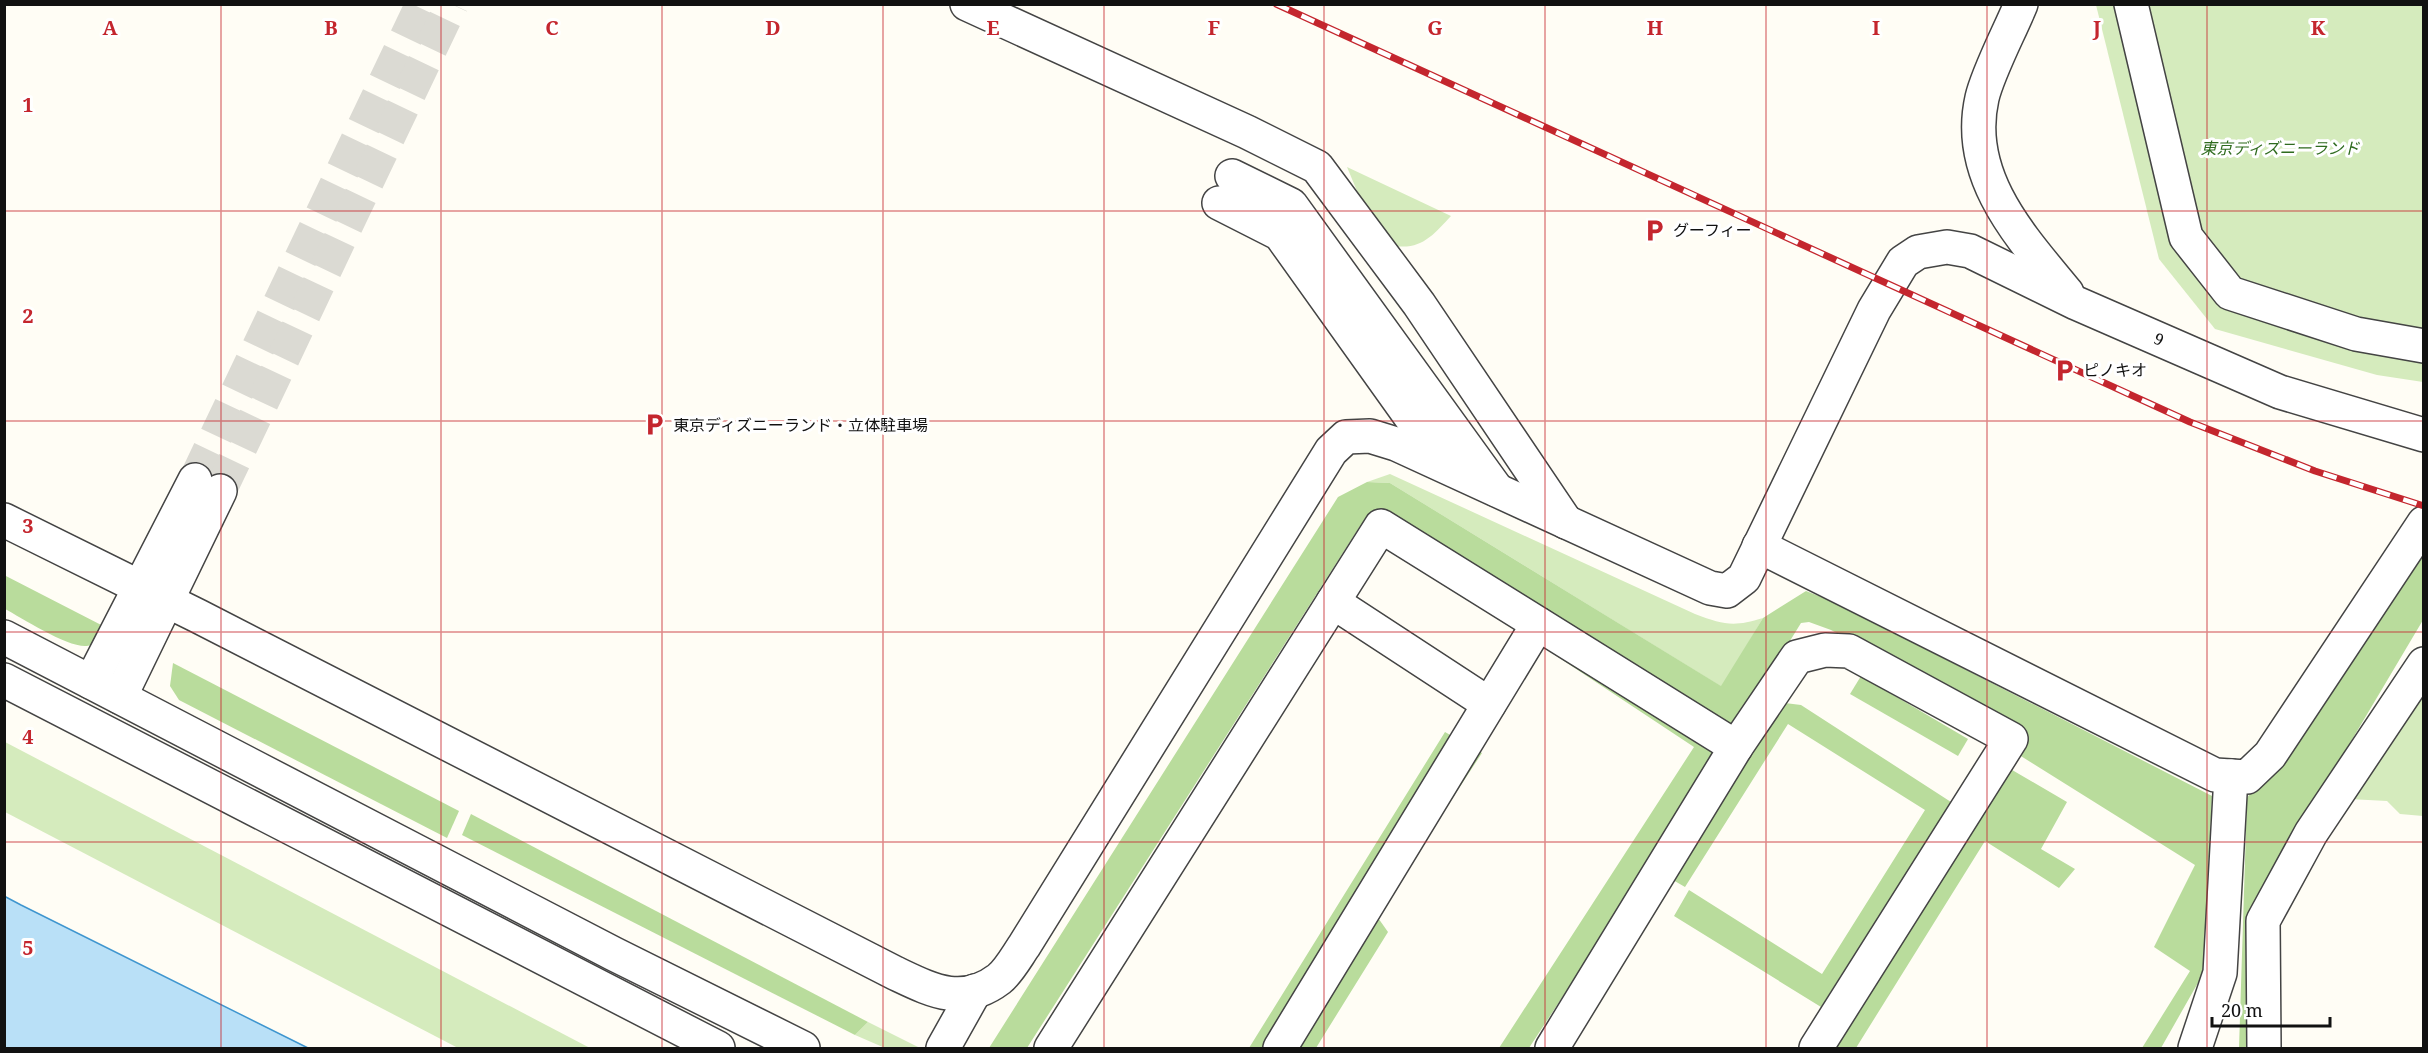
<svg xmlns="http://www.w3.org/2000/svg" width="2428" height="1053" font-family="'Noto Serif','Noto Sans JP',serif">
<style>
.green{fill:#d5ebbd}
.forest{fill:#b9dc9c}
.water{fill:#b9e0f7;stroke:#3f96cf;stroke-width:1.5}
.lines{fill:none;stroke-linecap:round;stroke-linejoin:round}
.minor-tunnel{stroke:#dbdad3;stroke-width:33;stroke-dasharray:33 16;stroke-linecap:butt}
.minor-casing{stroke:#444;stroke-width:36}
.minor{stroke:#fff;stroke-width:33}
.rail-casing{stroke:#c4262e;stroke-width:7}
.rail{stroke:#fff;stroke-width:4.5;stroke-dasharray:14;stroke-linecap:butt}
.grid{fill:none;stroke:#c4262e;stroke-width:1.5;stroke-opacity:0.55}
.labels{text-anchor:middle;stroke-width:6;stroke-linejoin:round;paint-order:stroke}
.park-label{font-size:16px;font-style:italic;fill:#2f6b1f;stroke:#fff}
.poi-label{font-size:16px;fill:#111;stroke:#fff;text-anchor:start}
.street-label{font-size:16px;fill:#111;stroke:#fff}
.grid-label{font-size:20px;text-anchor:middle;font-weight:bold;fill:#c4262e;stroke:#fff;stroke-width:6;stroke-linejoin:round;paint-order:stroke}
</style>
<rect width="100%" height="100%" fill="#fffdf5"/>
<g class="green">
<polygon points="2096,5 2423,5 2423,382 2377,375 2215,329 2159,259"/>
<path d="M1347 167 1451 216C1434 234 1422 250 1395 246L1362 203Z"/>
<path d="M1390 474 1695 614C1724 625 1734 627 1763 618L1722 687 1390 483 1367 482Z"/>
<polygon points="2423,687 2423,816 2400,814 2387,801 2349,799"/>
<polygon points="4,742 5,742 590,1048 458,1048 5,812"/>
<polygon points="868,1022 920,1048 885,1048 855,1035"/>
</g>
<g class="forest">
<polygon points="1367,482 1390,483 1721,686 1763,618 1806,591 1834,602 2212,796 2203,974 2161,1048 2142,1048 2190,971 2154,947 2195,865 2016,753 2017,726 1831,630 1809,622 1801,623 1694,796 1529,1048 1499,1048 1694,747 1360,526 1027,1048 989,1048 1338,497"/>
<polygon points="2423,550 2423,620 2255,903 2254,1048 2239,1048 2247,798 2416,553"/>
<path d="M4 575 109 629C103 635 95 645 87 646 68 648 22 618 5 609Z"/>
<polygon points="173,663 459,811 447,838 179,700 170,686"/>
<polygon points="1861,676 1968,739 1958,756 1850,694"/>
<polygon points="1785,703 1801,705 1951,802 1821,1007 1674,916 1689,890 1822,974 1925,810 1788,724 1685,887 1666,876"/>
<polygon points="1445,732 1482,753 1376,915 1388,932 1316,1048 1249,1048"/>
<polygon points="2007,767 2067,802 2041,849 2075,869 2059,888 1985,841 1856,1048 1830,1048"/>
<polygon points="471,814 868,1022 855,1035 462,835"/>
</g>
<polygon class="water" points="4,896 21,905 308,1048 5,1048"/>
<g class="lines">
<g class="minor-tunnel">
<polyline points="195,480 422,4"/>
<polyline points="220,491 452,4"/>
</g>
<defs>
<g id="minor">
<polyline points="967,4 1247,132 1317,167 1419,304 1566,522"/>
<path d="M2021 4C2010 31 1988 72 1982 98 1964 177 2022 238 2067 293"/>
<polyline points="2131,4 2186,237 2230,293 2356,334 2424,346"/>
<polyline points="1232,176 1291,205 1497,490"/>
<polyline points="1219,203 1280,234 1445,465"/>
<path id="s1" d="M4 520 198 616 895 973C931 990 962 1007 999 979 1009 971 1017 956 1024 946L1331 451 1346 437 1370 436 1396 444 1710 588 1727 591 1744 578 1874 310 1903 262 1918 252 1947 247 1970 251 2076 303 2280 392 2424 435"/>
<polyline points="1759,546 2215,775 2247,777 2270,755 2424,523"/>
<polyline points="1333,602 1489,704"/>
<polyline points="4,637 614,954 803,1048"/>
<polyline points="4,680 718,1048"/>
<polyline points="91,682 195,480"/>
<polyline points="120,697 220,491"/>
<polyline points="943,1048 975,991"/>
<polyline points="1051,1048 1381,526 1736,747"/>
<polyline points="1280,1048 1538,624"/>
<polyline points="1552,1048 1736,747 1797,657 1825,650 1849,651 2011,739 1816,1048"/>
<polyline points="2195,1048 2220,973 2231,776"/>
<polyline points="2264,1048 2263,921 2311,833 2424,664"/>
</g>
</defs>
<use href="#minor" class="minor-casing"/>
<use href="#minor" class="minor"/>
<defs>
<polyline id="rail" points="1276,4 2190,422 2315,471 2424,506"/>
</defs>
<use href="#rail" class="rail-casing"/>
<use href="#rail" class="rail"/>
</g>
<path class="grid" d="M221 4V1048M441 4V1048M662 4V1048M883 4V1048M1104 4V1048M1324 4V1048M1545 4V1048M1766 4V1048M1987 4V1048M2207 4V1048M4 211H2424M4 421H2424M4 632H2424M4 842H2424"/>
<defs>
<symbol id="parking-bare" viewBox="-9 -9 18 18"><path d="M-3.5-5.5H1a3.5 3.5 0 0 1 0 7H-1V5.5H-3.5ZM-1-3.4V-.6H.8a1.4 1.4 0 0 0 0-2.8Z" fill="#c4262e" stroke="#fff" stroke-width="2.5" paint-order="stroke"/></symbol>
</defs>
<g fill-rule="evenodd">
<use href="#parking-bare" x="1638" y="214" width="33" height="33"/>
<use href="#parking-bare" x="2048" y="354" width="33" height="33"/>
<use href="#parking-bare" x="638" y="408" width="33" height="33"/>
</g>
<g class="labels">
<g class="park-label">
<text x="2280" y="154">東京ディズニーランド</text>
</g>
<g class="poi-label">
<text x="1673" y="236">グーフィー</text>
<text x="2083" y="376">ピノキオ</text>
<text x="673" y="431">東京ディズニーランド・立体駐車場</text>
</g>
<g class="street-label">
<text dy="6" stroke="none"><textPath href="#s1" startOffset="2824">9</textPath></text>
</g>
</g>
<g class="grid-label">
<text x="110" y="35">A</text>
<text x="331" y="35">B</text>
<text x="552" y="35">C</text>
<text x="773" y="35">D</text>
<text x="993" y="35">E</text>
<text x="1214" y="35">F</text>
<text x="1435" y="35">G</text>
<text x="1655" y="35">H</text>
<text x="1876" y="35">I</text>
<text x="2097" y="35">J</text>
<text x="2318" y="35">K</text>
<text x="28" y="112">1</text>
<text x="28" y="323">2</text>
<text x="28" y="533">3</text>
<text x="28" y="744">4</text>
<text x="28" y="955">5</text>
</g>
<rect width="2428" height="1053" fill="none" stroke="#111111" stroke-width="12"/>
<path d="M2212 1017v9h118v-9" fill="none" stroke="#111111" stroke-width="3"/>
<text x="2221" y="1017" font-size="18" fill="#111111" stroke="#ffffff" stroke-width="4.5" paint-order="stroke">20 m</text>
</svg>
